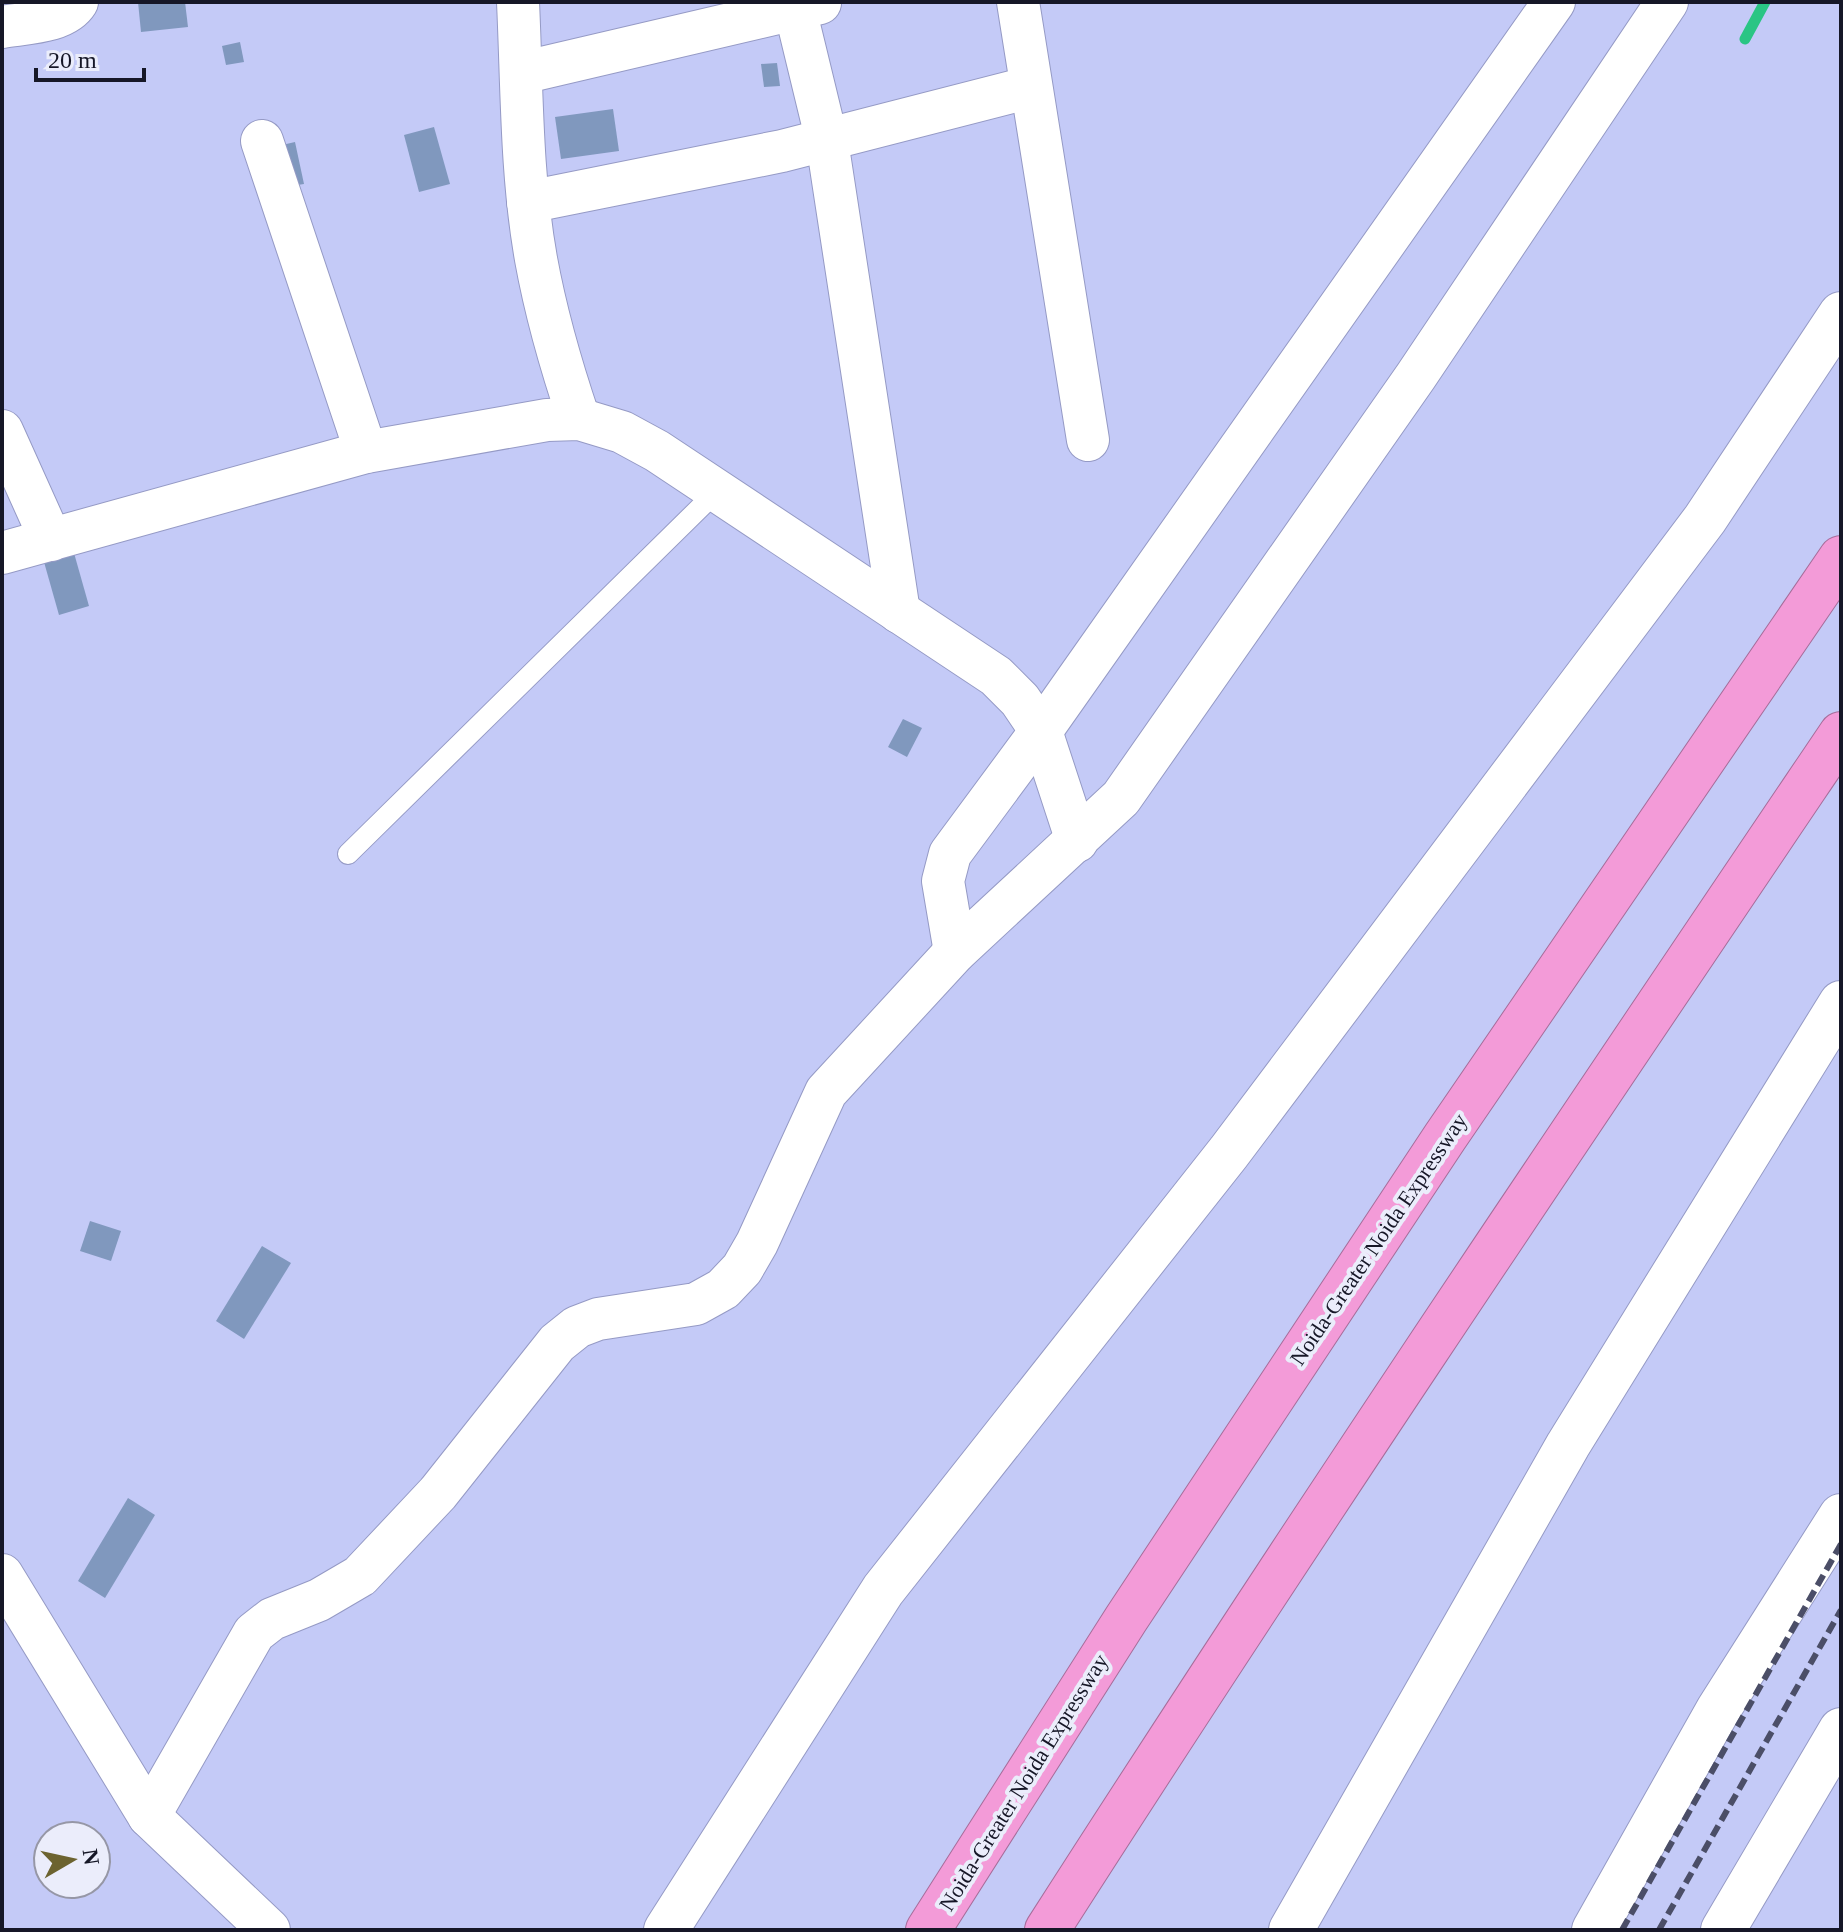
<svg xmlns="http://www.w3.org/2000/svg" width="1843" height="1932" font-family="'Times New Roman',serif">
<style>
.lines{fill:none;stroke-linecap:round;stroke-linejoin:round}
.stream{stroke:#2ac584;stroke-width:11}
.building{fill:#8098be}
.lane-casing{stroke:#959ac5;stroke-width:22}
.street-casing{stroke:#959ac5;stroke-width:44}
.secondary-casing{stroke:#959ac5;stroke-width:46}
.highway-casing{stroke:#a66d9a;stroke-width:46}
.lane{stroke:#fff;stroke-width:20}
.street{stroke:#fff;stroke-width:42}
.secondary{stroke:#fff;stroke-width:44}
.highway{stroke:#f39bd8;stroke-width:44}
.rail{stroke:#4b4e67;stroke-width:6;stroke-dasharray:12 6;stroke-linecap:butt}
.labels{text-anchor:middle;stroke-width:8;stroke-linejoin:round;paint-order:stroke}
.street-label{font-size:22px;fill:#161727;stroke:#ebedfb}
</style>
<rect width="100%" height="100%" fill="#c4caf7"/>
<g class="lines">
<polyline class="stream" points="1745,39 1765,2"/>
</g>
<g class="building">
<polygon points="138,2 185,2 188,27 141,32"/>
<polygon points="240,42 244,62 226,65 222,46"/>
<polygon points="777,63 780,86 764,87 761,64"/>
<polygon points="613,109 619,151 561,159 555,117"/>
<polygon points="434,127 450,184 419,192 404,135"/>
<polygon points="295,142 304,184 291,186 282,145"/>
<polygon points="74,553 89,606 59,615 44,562"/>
<polygon points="903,719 922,728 907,757 888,747"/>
<polygon points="90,1221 121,1231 111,1261 80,1251"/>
<polygon points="262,1246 291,1263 244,1339 216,1321"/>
<polygon points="128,1498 155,1515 105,1598 78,1581"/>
</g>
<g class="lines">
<defs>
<polyline id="lane" points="348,854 717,491"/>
<g id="street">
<path d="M518 2C522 87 521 175 536 259 546 314 561 366 579 419"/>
<polyline points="1018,2 1088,440"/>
<polyline points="795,9 827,141 899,612"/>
<path d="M2 27C25 23 64 23 77 2"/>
<polyline points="521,73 820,3"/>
<polyline points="262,141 366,452"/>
<polyline points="528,202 782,151 1031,87"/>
<polyline points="2,431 51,540"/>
<polyline points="2,553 366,452 547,420 579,419 622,432 657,451 996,676 1020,700 1041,731 1077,841"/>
<polyline points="955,952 943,881 950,854 1041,731 1554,2"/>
<polyline points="2,1575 149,1816 269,1930"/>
<polyline points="149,1816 254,1633 272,1619 319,1600 360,1576 438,1493 557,1343 577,1327 598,1319 696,1304 723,1289 742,1269 757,1243 826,1092 955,952 1121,798 1416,376 1667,2"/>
</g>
<g id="secondary">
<polyline points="666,1930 883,1590 1229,1152 1705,519 1841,314"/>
<polyline points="1291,1930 1568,1445 1841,1003"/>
<polyline points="1594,1930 1718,1710 1841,1516"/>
<polyline points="1723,1930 1841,1730"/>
</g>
<g id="highway">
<polyline points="928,1930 1126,1619 1445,1137 1841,558"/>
<path d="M1047 1930C1305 1527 1573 1131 1841 734"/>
</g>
</defs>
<use href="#lane" class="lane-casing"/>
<use href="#street" class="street-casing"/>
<use href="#secondary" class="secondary-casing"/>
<use href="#highway" class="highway-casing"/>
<use href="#lane" class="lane"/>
<use href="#street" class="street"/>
<use href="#secondary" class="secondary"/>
<use href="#highway" class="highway"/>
<g class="rail">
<polyline points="1622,1930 1841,1544"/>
<polyline points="1659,1930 1841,1610"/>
</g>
</g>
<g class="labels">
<g class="street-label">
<text transform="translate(1378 1239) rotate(-56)" y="8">Noida-Greater Noida Expressway</text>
<text transform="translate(1023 1782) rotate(-58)" y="8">Noida-Greater Noida Expressway</text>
</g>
</g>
<rect width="1843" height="1932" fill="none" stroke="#161727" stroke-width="8"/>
<g transform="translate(72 1860) rotate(81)"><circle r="38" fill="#ebedfb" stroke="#9697a6" stroke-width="2"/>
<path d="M0-6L14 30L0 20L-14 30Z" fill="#6c6330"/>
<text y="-12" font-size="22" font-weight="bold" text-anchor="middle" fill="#161727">N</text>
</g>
<path d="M36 68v12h108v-12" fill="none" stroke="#161727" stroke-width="4"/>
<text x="48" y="68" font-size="24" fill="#161727" stroke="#ebedfb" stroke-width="6" paint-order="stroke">20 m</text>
</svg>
